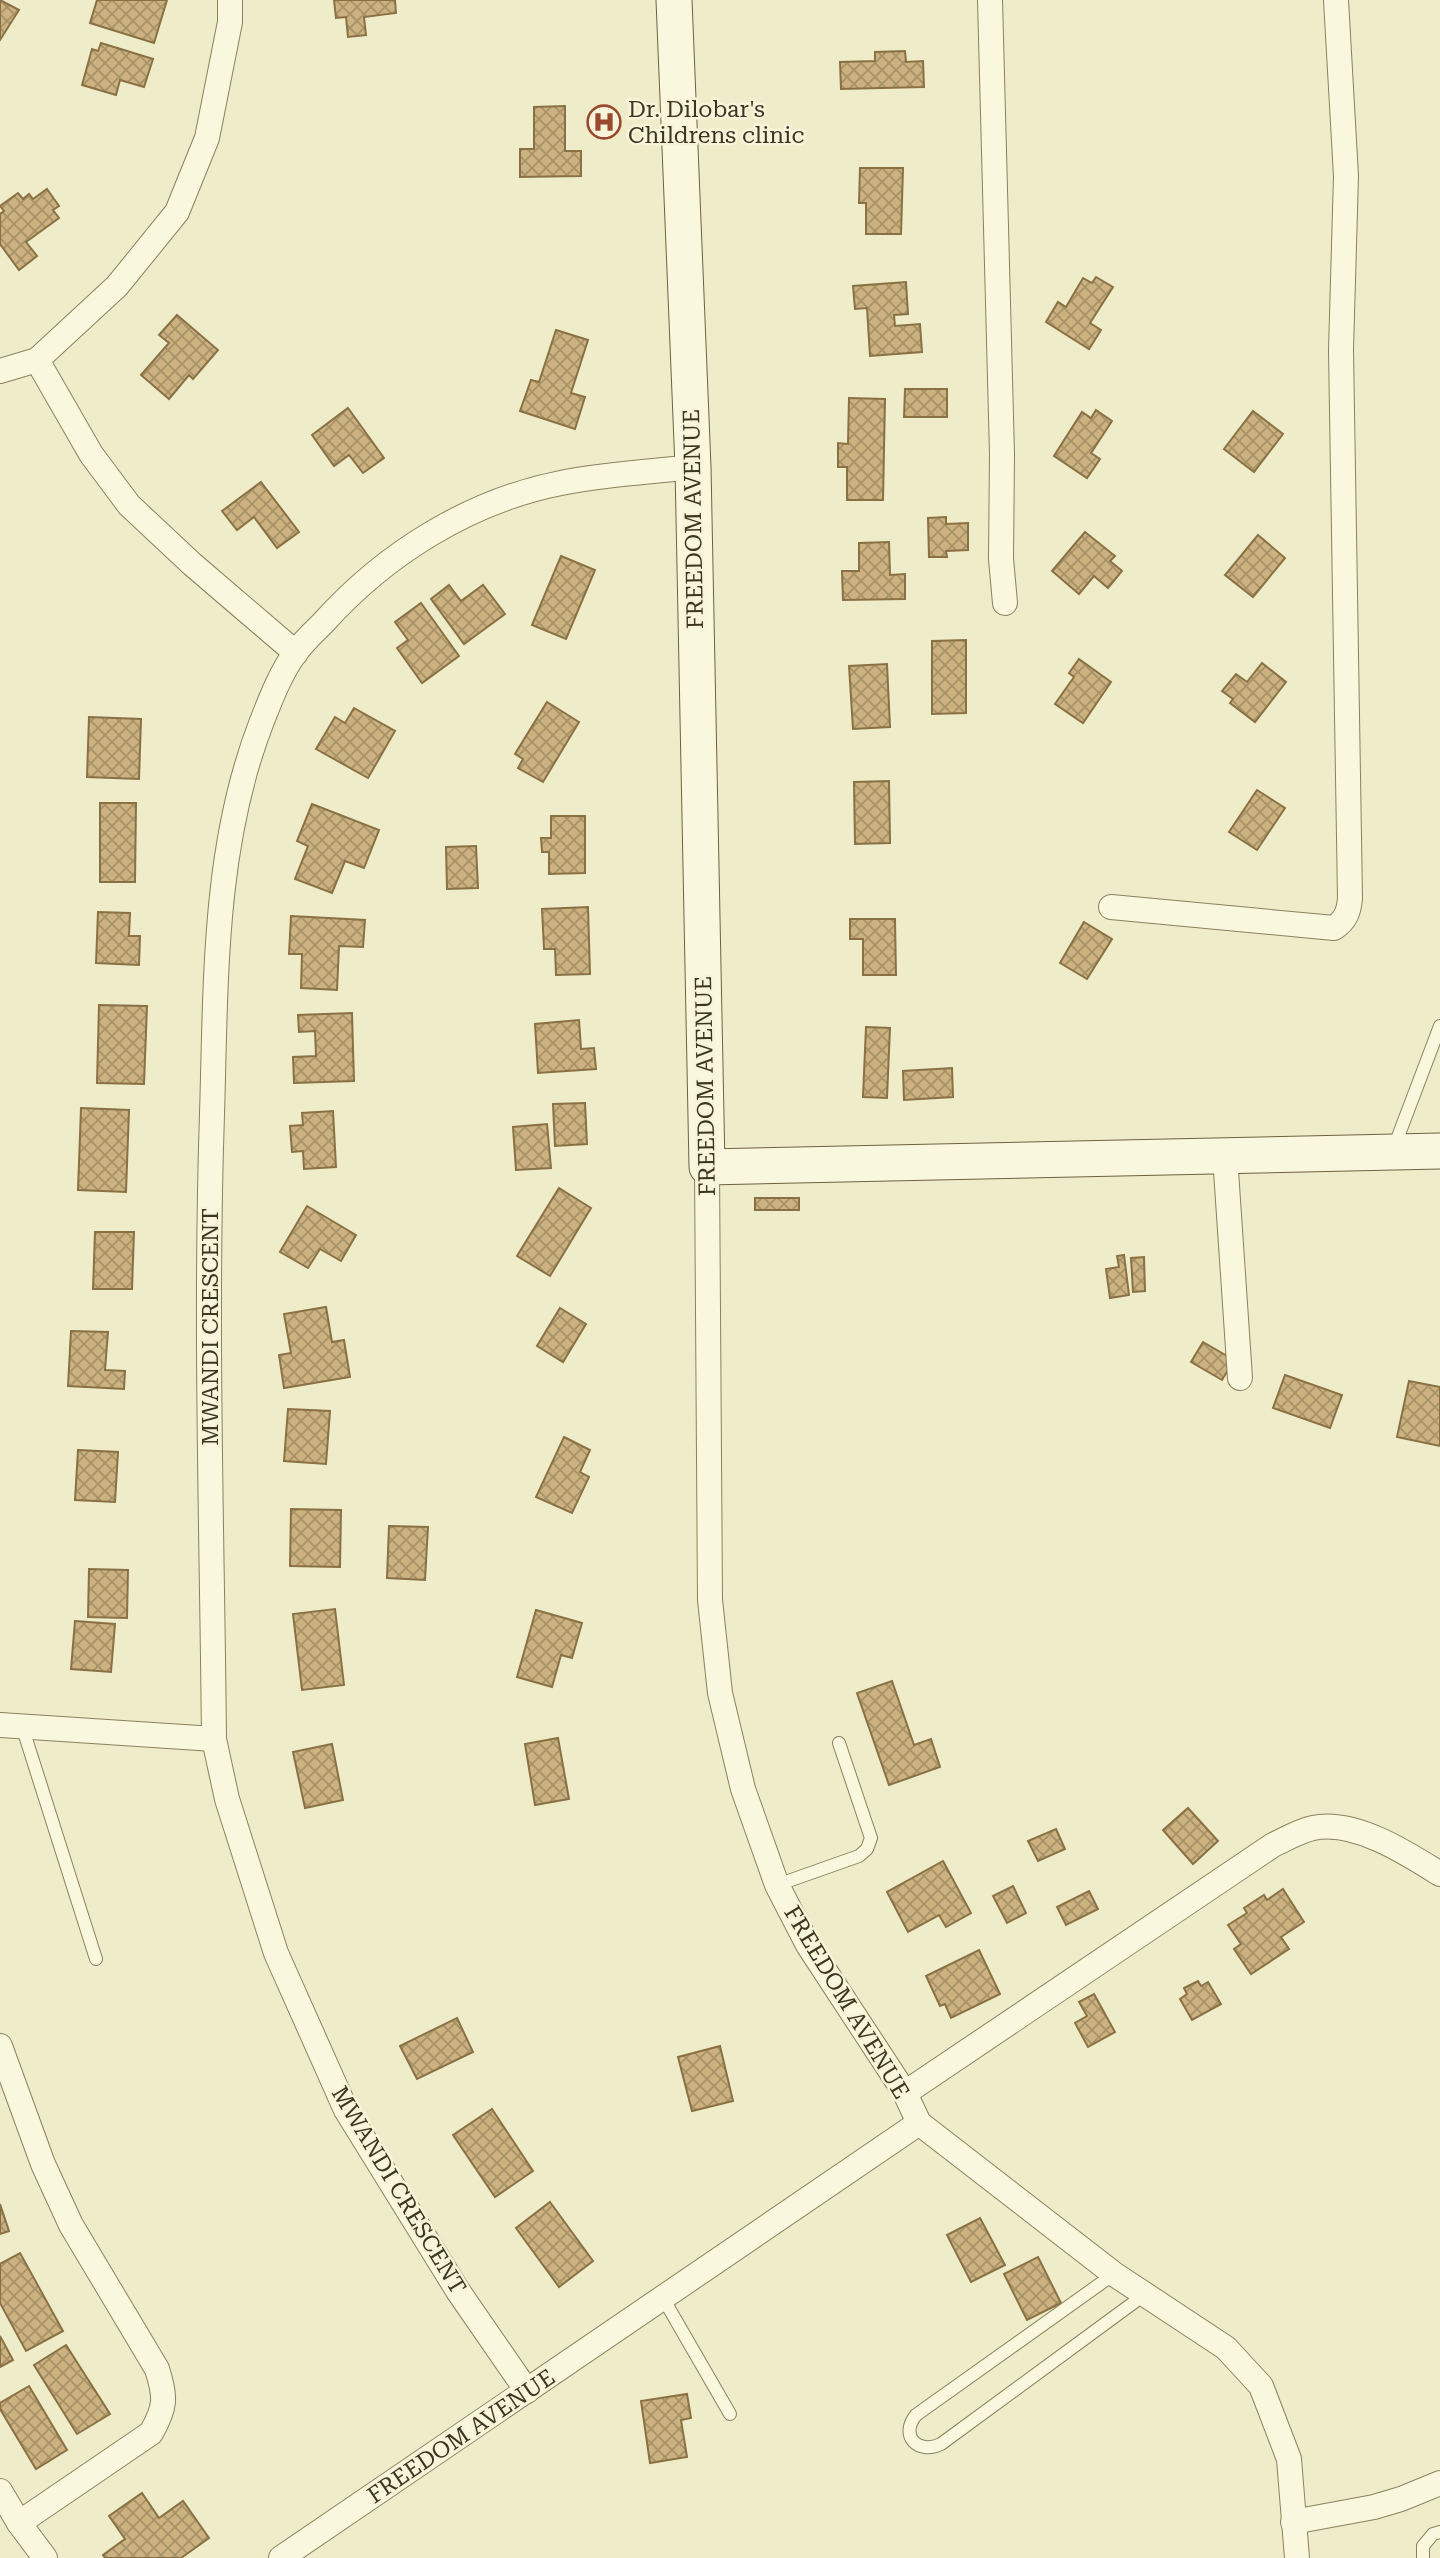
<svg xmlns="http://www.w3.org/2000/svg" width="1440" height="2558" font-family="'Roboto Serif',serif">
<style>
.building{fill:url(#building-cross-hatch);stroke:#8a7144;stroke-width:2}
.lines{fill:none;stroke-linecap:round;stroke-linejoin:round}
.lane-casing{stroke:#8b815e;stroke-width:14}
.street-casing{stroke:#8b815e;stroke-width:26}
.secondary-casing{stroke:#6d6241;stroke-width:37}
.lane{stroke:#f9f7dd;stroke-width:12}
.street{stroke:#f9f7dd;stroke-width:24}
.secondary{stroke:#f9f7dd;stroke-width:35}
.labels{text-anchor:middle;stroke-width:5;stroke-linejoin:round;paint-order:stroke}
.poi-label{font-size:23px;fill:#3c3521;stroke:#f6f5d9;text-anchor:start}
.street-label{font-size:23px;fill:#3c3521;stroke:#f6f5d9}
</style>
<defs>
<pattern id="building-cross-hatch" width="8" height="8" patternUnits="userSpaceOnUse" patternTransform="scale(1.75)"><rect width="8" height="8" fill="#ccb280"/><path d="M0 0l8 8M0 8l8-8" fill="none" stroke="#a79268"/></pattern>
</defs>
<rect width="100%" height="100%" fill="#efedc9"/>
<g class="building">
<polygon points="0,0 19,10 0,40"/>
<polygon points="97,0 167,0 154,43 90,23"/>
<polygon points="334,0 395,0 396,13 364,17 366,35 348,37 346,17 336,18"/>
<polygon points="101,43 153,59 144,87 120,80 116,95 82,85 92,49 98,51"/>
<polygon points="905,51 906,62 923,61 924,87 841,89 840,62 875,61 875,52"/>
<polygon points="565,106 565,151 581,151 581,176 520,177 520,149 534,149 534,107"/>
<polygon points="860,168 903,168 901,234 866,234 866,203 859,203"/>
<polygon points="47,189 59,206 53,210 59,218 26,242 37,256 19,270 0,244 0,214 4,211 0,206 18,193 23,199 29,194 33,199"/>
<polygon points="1096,277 1113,287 1090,323 1101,330 1089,349 1046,322 1058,302 1066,307 1083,278 1092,283"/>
<polygon points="906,282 908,314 894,315 895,326 920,324 922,352 870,356 867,308 855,309 853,286"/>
<polygon points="177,315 218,350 193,379 189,375 169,399 141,375 169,343 159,335"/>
<polygon points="556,330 588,340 571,393 585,397 575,429 520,411 531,380 539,382"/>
<polygon points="905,389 947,389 947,417 904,417"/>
<polygon points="849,398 885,399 883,500 847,500 847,467 838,467 838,443 848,444"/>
<polygon points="348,408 384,458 363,473 349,455 334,466 312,435"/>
<polygon points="1096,410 1112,421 1091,453 1100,459 1087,478 1054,456 1082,412 1091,418"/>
<polygon points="1253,411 1283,434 1254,472 1224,449"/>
<polygon points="261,482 299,532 277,548 254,517 237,530 222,511"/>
<polygon points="946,517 946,524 968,523 968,550 946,551 947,557 929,557 928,518"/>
<polygon points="1085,532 1115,556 1110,561 1122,571 1108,588 1094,576 1079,594 1052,571"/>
<polygon points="1258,535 1285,558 1253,597 1225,575"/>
<polygon points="889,542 890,575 905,574 905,599 843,600 842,571 859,571 859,543"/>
<polygon points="561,556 595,570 566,639 532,625"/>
<polygon points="449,585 461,601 483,585 505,614 464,644 431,599"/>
<polygon points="421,603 459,656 422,683 397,648 408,640 395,622"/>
<polygon points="966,640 966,713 932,714 932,641"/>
<polygon points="1079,659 1111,682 1083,723 1055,704 1074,677 1069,673"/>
<polygon points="1262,663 1286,682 1255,722 1230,703 1233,699 1222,691 1236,674 1247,682"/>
<polygon points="887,664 890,727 853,729 849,666"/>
<polygon points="547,702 579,722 543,782 518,768 523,759 515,754"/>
<polygon points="354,708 395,731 368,778 316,749 335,717 345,723"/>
<polygon points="89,717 141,719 139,779 87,777"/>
<polygon points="889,781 890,843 855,844 854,782"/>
<polygon points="1257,790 1285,808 1257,850 1229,832"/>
<polygon points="100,803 136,803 135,882 100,882"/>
<polygon points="312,804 379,830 364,868 345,861 332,893 295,879 308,846 297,841"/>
<polygon points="551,816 585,816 585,873 549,874 549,852 542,852 541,838 551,838"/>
<polygon points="476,846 478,888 447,889 446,847"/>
<polygon points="588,907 590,974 556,975 555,949 544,949 542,909"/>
<polygon points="98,912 130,913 129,936 140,936 139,965 96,963"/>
<polygon points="291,916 365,920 363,947 339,946 337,990 301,988 302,954 289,954"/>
<polygon points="850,919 895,919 896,975 863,975 863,939 850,939"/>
<polygon points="1084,922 1112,939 1087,979 1060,963"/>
<polygon points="99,1005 147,1006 144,1084 97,1083"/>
<polygon points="352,1013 354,1081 294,1083 293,1057 316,1056 315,1031 299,1032 298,1015"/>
<polygon points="579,1020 581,1049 594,1048 596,1069 538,1073 535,1024"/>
<polygon points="866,1027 890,1028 887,1098 863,1097"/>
<polygon points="952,1068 953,1097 904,1100 903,1071"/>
<polygon points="585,1103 587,1144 555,1146 553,1104"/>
<polygon points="81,1108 129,1110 126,1192 78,1190"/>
<polygon points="333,1111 336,1167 304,1169 303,1151 292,1152 290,1126 303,1125 302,1113"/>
<polygon points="547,1124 551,1168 516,1170 513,1127"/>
<polygon points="559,1188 591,1208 550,1276 517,1256"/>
<rect x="755" y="1198" width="44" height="12"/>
<polygon points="307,1206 356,1235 341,1261 320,1249 308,1268 280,1252"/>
<polygon points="95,1232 134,1232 132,1289 93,1289"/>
<polygon points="1124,1255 1129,1295 1110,1298 1106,1269 1119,1267 1117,1256"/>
<polygon points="1144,1257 1145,1291 1133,1292 1131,1258"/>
<polygon points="326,1307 332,1342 344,1340 350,1377 284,1388 279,1355 291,1353 284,1314"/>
<polygon points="560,1308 586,1324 563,1362 537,1346"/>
<polygon points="71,1331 108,1332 105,1370 125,1371 124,1389 68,1386"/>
<polygon points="1203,1342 1234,1360 1222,1380 1191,1362"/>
<polygon points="1285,1375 1342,1395 1330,1428 1273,1408"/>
<polygon points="1409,1381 1440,1387 1440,1446 1397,1437"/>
<polygon points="288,1409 330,1411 326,1464 284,1461"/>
<polygon points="564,1437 590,1450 580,1472 589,1477 572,1513 536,1497"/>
<polygon points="78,1450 118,1452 115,1502 75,1500"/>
<polygon points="291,1509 341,1510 340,1567 290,1566"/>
<polygon points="389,1526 428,1527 425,1580 387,1578"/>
<polygon points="89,1569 128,1570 127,1618 88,1617"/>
<polygon points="335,1609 344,1685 302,1690 293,1614"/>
<polygon points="536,1610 582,1623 572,1658 561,1655 552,1687 517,1677"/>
<polygon points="75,1621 115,1624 111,1672 71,1669"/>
<polygon points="892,1681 914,1745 931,1739 940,1767 889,1785 857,1693"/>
<polygon points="558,1738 569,1799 535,1805 525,1744"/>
<polygon points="332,1744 343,1800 305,1808 293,1752"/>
<polygon points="1188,1808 1218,1841 1193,1864 1163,1830"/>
<polygon points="1056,1829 1065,1849 1038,1861 1028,1841"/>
<polygon points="943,1861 971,1913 946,1927 939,1915 908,1932 887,1892"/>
<polygon points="1013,1886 1026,1913 1007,1923 993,1896"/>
<polygon points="1283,1889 1304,1922 1281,1937 1289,1949 1251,1974 1234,1949 1241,1944 1228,1925 1247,1913 1244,1908 1264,1895 1267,1900"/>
<polygon points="1089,1891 1098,1909 1066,1925 1057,1907"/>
<polygon points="979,1950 1000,1994 951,2018 945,2004 940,2006 926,1976"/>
<polygon points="1198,1981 1201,1986 1208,1982 1221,2004 1192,2020 1180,1999 1187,1994 1184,1988"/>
<polygon points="1094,1994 1115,2032 1088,2047 1075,2023 1087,2016 1079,2002"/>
<polygon points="457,2018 473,2052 417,2079 400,2046"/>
<polygon points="720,2046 733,2101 692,2111 678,2057"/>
<polygon points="492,2109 533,2171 495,2197 453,2135"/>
<polygon points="550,2202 593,2261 559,2287 516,2228"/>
<polygon points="0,2204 9,2231 0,2234"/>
<polygon points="980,2218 1005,2265 971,2282 947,2235"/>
<polygon points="20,2253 63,2331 26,2351 0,2303 0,2264"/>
<polygon points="1038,2257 1061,2303 1027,2320 1004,2274"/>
<polygon points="0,2336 13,2360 0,2367"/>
<polygon points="66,2345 110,2414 77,2434 34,2365"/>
<polygon points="29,2386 67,2450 36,2469 0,2409 0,2403"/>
<polygon points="687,2394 691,2418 681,2420 687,2457 650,2463 641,2401"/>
<polygon points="142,2493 159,2518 183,2501 209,2538 181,2558 105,2558 103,2555 125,2539 109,2516"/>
</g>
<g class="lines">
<defs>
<g id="lane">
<polyline points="1393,1150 1440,1026"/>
<polyline points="22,1726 96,1959"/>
<polyline points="777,1885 859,1856 867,1849 871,1838 839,1743"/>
<path d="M1114 2274 916 2415C899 2436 918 2455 941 2444L1144 2295"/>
<polyline points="663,2298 730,2414"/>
<polyline points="1423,2558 1423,2546 1433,2534 1440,2532"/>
</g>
<g id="street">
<polyline points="990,0 1002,454 1001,559 1005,603"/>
<polyline points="37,360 91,454 129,505 192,564 296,653"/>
<polyline points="0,371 37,360 117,286 177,212 207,138 230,22 230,0"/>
<path d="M1111 907 1334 928C1346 920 1349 911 1350 898L1341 350 1346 176 1336 0"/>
<polyline points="1225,1156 1240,1378"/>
<polyline points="707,1167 710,1600 720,1693 743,1789 777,1885 808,1945 905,2093 919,2123 1114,2274 1226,2348 1261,2386 1289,2459 1297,2558"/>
<polyline points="0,1725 214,1739"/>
<path d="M0 2046 43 2164 71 2225 157 2369C166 2397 166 2407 151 2433L19 2523"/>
<path d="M905 2093 1273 1845C1286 1839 1299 1831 1313 1828 1354 1819 1407 1853 1440 1874"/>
<path d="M527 2391 458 2291 346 2110 276 1953 227 1799 214 1739C212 1531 205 1322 212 1114 216 982 213 846 262 721 271 698 281 672 296 652 304 641 314 632 323 623 385 554 469 501 561 483 604 474 649 472 693 467"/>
<polyline points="0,2491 19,2523 45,2558"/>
<polyline points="1293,2522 1374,2507 1401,2499 1440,2483"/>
<polyline points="281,2558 919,2123"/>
</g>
<polyline id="secondary" points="674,0 693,467 707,1167 1440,1151"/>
</defs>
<use href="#lane" class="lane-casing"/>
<use href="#street" class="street-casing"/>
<use href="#secondary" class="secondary-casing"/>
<use href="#lane" class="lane"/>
<use href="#street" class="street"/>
<use href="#secondary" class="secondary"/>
</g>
<defs>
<symbol id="hospital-ring" viewBox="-11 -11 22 22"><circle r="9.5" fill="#f6f5d9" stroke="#9a482e" stroke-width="1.5"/><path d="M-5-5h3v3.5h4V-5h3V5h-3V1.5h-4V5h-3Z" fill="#9a482e"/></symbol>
</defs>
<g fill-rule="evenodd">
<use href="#hospital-ring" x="585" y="103" width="38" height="38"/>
</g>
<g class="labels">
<g class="poi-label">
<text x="628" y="117">Dr. Dilobar's<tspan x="628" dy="26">Childrens clinic</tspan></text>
</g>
<g class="street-label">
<text transform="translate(693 519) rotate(-91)" y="8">FREEDOM AVENUE</text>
<text transform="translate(705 1086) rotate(-91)" y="8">FREEDOM AVENUE</text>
<text transform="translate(210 1327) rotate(-90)" y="8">MWANDI CRESCENT</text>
<text transform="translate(847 2002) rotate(59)" y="8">FREEDOM AVENUE</text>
<text transform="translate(399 2190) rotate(59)" y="8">MWANDI CRESCENT</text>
<text transform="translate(461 2436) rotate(-34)" y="8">FREEDOM AVENUE</text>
</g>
</g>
</svg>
